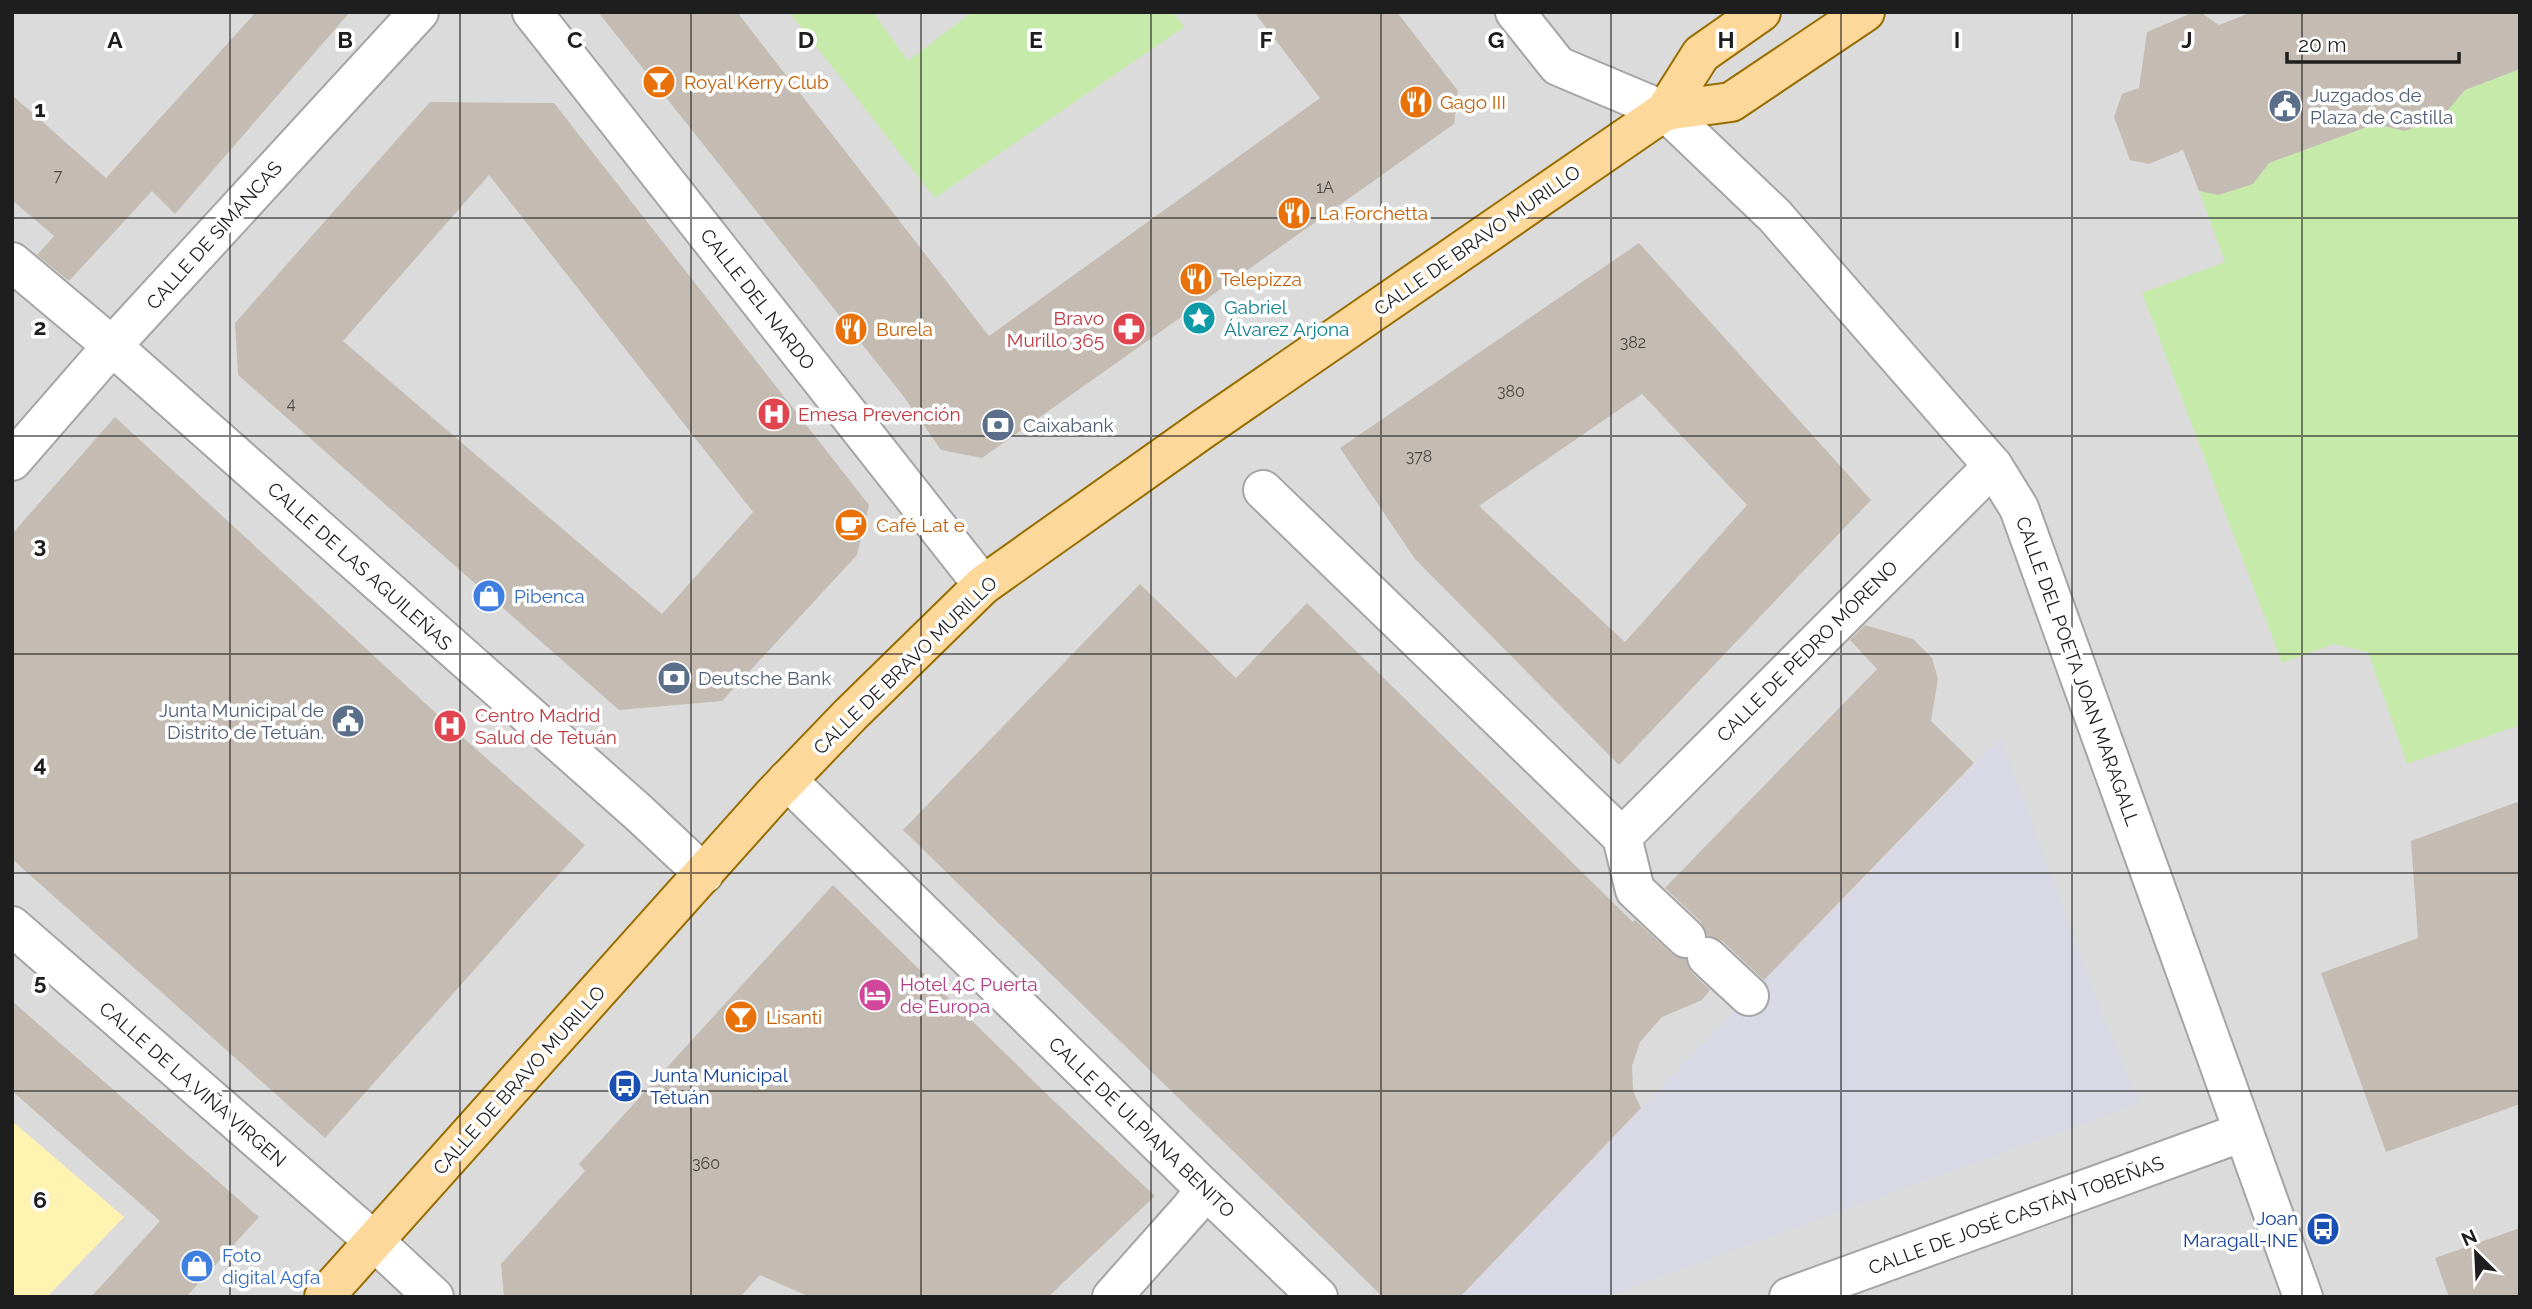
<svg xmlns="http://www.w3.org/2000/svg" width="2532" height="1309" font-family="Raleway,sans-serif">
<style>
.residential{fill:#dcdbdb}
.grass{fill:#c6eaa9}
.sand{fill:#fff3b2}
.plaza{fill:#d9d8e5}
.building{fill:#c4bcb3;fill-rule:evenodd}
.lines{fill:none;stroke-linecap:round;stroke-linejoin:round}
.minor-casing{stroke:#a5a5a5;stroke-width:42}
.major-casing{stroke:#986d00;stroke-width:42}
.minor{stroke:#fff;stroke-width:38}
.major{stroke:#fdd89b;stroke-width:38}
.grid{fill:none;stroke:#1e1e1e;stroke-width:2;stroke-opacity:0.55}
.labels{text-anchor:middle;stroke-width:7;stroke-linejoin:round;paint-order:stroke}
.number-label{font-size:16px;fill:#484643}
.food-label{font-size:19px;fill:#c56008;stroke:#fff;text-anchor:start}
.service-label{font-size:19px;fill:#4e5e75;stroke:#fff;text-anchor:start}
.street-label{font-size:19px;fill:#1e1e1e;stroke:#fff}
.culture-label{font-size:19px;fill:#0d838f;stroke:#fff;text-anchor:start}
.health-label{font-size:19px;fill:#be3a42;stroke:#fff;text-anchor:start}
.shop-label{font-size:19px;fill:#366cbe;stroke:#fff;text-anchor:start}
.hotel-label{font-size:19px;fill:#b23c85;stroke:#fff;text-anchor:start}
.transit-label{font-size:19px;fill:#164399;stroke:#fff;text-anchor:start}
.grid-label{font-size:23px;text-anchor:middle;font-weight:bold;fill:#1e1e1e;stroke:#fff;stroke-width:7;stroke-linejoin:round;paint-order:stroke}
</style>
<rect width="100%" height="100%" fill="#efece4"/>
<rect class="residential" x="12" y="12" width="2508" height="1285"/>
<g class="grass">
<polygon points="789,12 878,12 875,15 908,61 972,12 1173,12 1184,27 935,198"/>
<polygon points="2520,69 2520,725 2407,764 2368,652 2334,644 2282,663 2142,293 2225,262 2199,191 2218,195 2253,184 2269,163 2375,124 2405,131 2441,118 2465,90"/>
</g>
<polygon class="sand" points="12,1121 124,1217 47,1297 12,1297"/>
<polygon class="plaza" points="2001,738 2104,1018 2140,1103 1604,1297 1460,1297 1760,984"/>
<g class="building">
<polygon points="256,12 350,12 175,214 152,191 69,281 37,255 54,236 12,200 12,95 106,178"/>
<polygon points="598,12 737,12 989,336 1320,98 1254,12 1397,12 1458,91 1454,124 982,458 941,450 904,397"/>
<polygon points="2194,12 2200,12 2219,25 2252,12 2520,12 2520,69 2465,90 2441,118 2405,131 2375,124 2269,163 2253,184 2218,195 2199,191 2183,150 2149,164 2130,160 2114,117 2122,94 2139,88 2147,32"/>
<path d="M430 102 554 103 869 505 857 555 722 701 619 710 238 375 235 323ZM489 175 753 512 662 614 343 341Z"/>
<path d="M1639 243 1871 500 1619 765 1415 559 1340 448ZM1642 394 1747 505 1625 642 1479 506Z"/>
<polygon points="115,417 450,726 585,845 325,1138 12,859 12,534"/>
<polygon points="1140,584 1236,678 1307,603 1633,922 1635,920 1672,954 1686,959 1692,973 1710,990 1702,1000 1662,1017 1640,1042 1632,1066 1633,1091 1641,1108 1460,1297 1383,1297 903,830"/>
<polygon points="1865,625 1913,639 1932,658 1938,679 1931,721 1974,763 1764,980 1722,941 1707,936 1701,922 1665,888 1877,669 1850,640"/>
<polygon points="2520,801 2520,1104 2386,1152 2321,973 2418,938 2411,841"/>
<polygon points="833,885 1055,1102 1155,1196 1048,1297 810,1297 760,1275 740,1297 504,1297 501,1264 585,1171 579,1164"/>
<polygon points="12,1001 259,1217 186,1297 91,1297 160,1221 12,1091"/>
<polygon points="2520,1228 2520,1297 2449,1297 2435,1258"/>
</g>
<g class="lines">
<defs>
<g id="minor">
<polyline points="532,12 983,585"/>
<polyline points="1515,12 1558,66 1665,111 1775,216 1993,466 2019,508 2303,1297"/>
<polyline points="12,262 112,346 639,813 704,874"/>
<polyline points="12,461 112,346 419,12"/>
<polyline points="1263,490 1622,837"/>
<polyline points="787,780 1205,1189 1318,1297"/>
<polyline points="12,926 374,1241 434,1297"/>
<polyline points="1686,938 1635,890 1622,837 1993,466"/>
<polyline points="1707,957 1749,996"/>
<polyline points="1112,1297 1191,1208 1205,1189"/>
<polyline points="1789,1297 2243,1132"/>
</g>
<g id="major">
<polyline points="1665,111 1731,102 1865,12"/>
<polyline points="324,1297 774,794 850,715 983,585 1203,429 1665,111 1701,54 1761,12"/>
</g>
</defs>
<use href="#minor" class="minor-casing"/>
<use href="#major" class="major-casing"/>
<use href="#minor" class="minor"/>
<use href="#major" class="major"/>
</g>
<path class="grid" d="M230 12V1297M460 12V1297M691 12V1297M921 12V1297M1151 12V1297M1381 12V1297M1611 12V1297M1841 12V1297M2072 12V1297M2302 12V1297M12 218H2520M12 436H2520M12 654H2520M12 873H2520M12 1091H2520"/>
<defs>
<symbol id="bar-disc" viewBox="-11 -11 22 22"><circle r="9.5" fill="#e8710a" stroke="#fff"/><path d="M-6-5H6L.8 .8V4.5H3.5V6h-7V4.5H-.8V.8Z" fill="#fff"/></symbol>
<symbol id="restaurant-disc" viewBox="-11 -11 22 22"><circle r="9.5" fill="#e8710a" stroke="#fff"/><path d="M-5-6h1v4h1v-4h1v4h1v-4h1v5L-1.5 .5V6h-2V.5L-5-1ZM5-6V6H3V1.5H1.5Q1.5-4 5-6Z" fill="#fff"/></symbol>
<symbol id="civic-disc" viewBox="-11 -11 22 22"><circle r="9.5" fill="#5c6f8a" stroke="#fff"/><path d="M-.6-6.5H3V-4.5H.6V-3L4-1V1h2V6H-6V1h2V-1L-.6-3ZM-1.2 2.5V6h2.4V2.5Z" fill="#fff"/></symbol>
<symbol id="sight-disc" viewBox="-11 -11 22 22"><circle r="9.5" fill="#0f9aa8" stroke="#fff"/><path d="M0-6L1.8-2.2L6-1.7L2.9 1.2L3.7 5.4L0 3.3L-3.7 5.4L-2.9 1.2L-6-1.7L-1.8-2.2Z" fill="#fff"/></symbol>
<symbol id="pharmacy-disc" viewBox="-11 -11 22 22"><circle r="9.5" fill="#e0444e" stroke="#fff"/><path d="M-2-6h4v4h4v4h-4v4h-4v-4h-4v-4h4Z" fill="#fff"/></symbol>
<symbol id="hospital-disc" viewBox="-11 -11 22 22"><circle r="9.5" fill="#e0444e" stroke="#fff"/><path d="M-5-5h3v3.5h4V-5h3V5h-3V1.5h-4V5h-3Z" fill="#fff"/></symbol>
<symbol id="bank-disc" viewBox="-11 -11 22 22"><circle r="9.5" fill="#5c6f8a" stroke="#fff"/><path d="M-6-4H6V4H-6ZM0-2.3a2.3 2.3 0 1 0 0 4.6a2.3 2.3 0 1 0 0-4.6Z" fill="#fff"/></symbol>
<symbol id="cafe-disc" viewBox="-11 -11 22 22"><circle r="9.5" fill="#e8710a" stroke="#fff"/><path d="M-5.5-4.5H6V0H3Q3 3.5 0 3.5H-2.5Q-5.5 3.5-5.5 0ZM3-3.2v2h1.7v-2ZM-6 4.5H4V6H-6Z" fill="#fff"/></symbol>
<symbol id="shop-disc" viewBox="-11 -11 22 22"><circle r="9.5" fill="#3f7fe0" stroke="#fff"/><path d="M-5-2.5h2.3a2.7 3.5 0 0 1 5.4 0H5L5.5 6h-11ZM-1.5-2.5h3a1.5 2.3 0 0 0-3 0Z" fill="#fff"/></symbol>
<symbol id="hotel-disc" viewBox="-11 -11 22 22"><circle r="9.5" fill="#d1479c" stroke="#fff"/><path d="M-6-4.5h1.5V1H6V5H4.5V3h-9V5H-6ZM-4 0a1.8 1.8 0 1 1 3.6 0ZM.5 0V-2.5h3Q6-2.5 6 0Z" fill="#fff"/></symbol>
<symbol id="bus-disc" viewBox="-11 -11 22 22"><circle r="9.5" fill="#1a4fb4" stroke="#fff"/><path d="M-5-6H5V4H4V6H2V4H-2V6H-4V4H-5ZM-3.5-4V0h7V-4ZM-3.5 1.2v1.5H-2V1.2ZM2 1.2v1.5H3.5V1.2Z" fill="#fff"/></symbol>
</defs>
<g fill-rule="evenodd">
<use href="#bar-disc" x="640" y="63" width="38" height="38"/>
<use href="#restaurant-disc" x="1397" y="83" width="38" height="38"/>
<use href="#civic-disc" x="2266" y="87" width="38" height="38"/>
<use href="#restaurant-disc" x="1275" y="194" width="38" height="38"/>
<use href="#restaurant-disc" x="1177" y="260" width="38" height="38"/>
<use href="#sight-disc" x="1180" y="299" width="38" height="38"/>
<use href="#restaurant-disc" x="832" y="310" width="38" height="38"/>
<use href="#pharmacy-disc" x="1110" y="310" width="38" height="38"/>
<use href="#hospital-disc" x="755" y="395" width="38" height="38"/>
<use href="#bank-disc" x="979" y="406" width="38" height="38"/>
<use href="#cafe-disc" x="832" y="506" width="38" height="38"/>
<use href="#shop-disc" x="470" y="577" width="38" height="38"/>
<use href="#bank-disc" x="655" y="659" width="38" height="38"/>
<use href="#civic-disc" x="329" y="702" width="38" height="38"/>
<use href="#hospital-disc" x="431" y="707" width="38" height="38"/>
<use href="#hotel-disc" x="856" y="976" width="38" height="38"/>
<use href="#bar-disc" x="722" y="998" width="38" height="38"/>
<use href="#bus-disc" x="606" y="1067" width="38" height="38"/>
<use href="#bus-disc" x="2304" y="1210" width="38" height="38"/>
<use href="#shop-disc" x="178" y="1247" width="38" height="38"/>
</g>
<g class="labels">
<g class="number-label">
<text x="58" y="181">7</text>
<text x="1325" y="193">1A</text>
<text x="1633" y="348">382</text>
<text x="1511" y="397">380</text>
<text x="291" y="409">4</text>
<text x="1419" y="462">378</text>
<text x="706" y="1169">360</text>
</g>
<g class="food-label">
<text x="684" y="89">Royal Kerry Club</text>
<text x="1440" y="109">Gago III</text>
<text x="1318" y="220">La Forchetta</text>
<text x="1220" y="286">Telepizza</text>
<text x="876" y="336">Burela</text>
<text x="876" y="532">Café Lat e</text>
<text x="766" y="1024">Lisanti</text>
</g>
<g class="service-label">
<text x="2310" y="102">Juzgados de<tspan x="2310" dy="22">Plaza de Castilla</tspan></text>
<text x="1023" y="432">Caixabank</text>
<text x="698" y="685">Deutsche Bank</text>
<text x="324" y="717" text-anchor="end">Junta Municipal de<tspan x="324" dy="22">Distrito de Tetuán.</tspan></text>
</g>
<g class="street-label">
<text transform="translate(214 235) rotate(-48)" y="7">CALLE DE SIMANCAS</text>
<text transform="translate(1477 240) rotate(-35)" y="7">CALLE DE BRAVO MURILLO</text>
<text transform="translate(758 299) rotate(52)" y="7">CALLE DEL NARDO</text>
<text transform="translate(360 566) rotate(42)" y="7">CALLE DE LAS AGUILEÑAS</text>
<text transform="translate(1807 651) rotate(-45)" y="7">CALLE DE PEDRO MORENO</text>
<text transform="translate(905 665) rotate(-44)" y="7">CALLE DE BRAVO MURILLO</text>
<text transform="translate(2078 671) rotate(70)" y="7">CALLE DEL POETA JOAN MARAGALL</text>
<text transform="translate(519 1080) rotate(-48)" y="7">CALLE DE BRAVO MURILLO</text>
<text transform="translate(193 1084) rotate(41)" y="7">CALLE DE LA VIÑA VIRGEN</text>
<text transform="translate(1142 1127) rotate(44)" y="7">CALLE DE ULPIANA BENITO</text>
<text transform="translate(2016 1215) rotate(-20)" y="7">CALLE DE JOSÉ CASTÁN TOBEÑAS</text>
</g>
<g class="culture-label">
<text x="1224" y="314">Gabriel<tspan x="1224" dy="22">Álvarez Arjona</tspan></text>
</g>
<g class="health-label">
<text x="1104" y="325" text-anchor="end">Bravo<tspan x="1104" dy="22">Murillo 365</tspan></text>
<text x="798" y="421">Emesa Prevención</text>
<text x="475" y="722">Centro Madrid<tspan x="475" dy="22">Salud de Tetuán</tspan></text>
</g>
<g class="shop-label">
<text x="514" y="603">Pibenca</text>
<text x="222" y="1262">Foto<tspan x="222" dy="22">digital Agfa</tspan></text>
</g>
<g class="hotel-label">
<text x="900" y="991">Hotel 4C Puerta<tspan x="900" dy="22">de Europa</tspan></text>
</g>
<g class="transit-label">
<text x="650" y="1082">Junta Municipal<tspan x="650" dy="22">Tetuán</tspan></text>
<text x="2298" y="1225" text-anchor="end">Joan<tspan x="2298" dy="22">Maragall-INE</tspan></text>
</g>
</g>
<g class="grid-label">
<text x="115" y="48">A</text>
<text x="345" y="48">B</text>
<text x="575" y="48">C</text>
<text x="806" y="48">D</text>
<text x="1036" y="48">E</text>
<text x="1266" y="48">F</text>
<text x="1496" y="48">G</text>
<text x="1726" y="48">H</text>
<text x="1957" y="48">I</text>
<text x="2187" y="48">J</text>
<text x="40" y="117">1</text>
<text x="40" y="335">2</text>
<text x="40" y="553">3</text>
<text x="40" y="772">4</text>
<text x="40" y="990">5</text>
<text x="40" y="1208">6</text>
</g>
<rect width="2532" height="1309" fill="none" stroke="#1e1e1e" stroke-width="28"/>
<g transform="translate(2476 1253) rotate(336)" stroke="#ffffff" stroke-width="5" paint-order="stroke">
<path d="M0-5L12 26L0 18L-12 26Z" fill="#1e1e1e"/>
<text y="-10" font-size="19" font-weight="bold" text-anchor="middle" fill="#1e1e1e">N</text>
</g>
<path d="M2287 52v10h172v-10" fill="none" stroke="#1e1e1e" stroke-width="3.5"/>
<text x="2298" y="52" font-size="21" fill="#1e1e1e" stroke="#ffffff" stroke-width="5" paint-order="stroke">20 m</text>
</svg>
